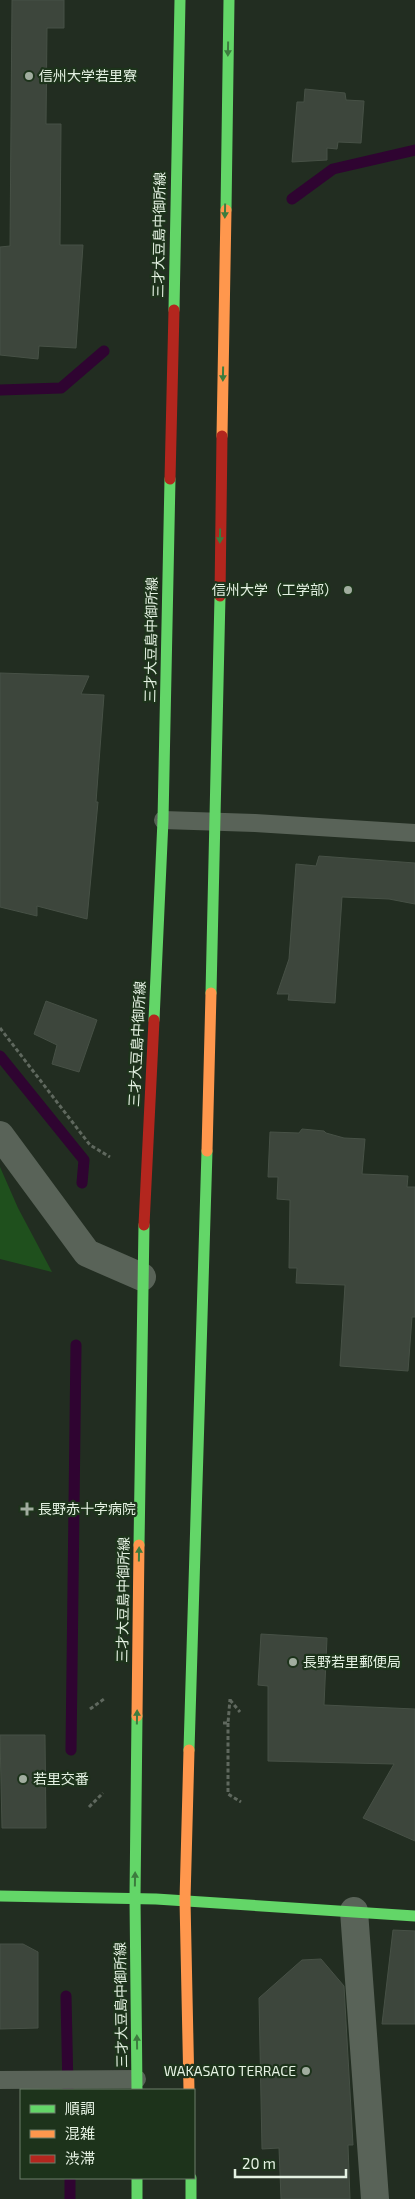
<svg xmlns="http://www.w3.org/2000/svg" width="415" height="2199" font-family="'Exo 2','Noto Sans JP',sans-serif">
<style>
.green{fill:#1f501d}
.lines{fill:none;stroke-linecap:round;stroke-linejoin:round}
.stream{stroke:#2f0431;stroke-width:11}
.building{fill:#3d463c;stroke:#475146}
.path{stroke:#5f685e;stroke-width:3;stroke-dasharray:4 2.5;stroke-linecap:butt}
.lane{stroke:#596358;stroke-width:18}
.street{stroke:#596358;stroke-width:28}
.fast{stroke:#63d668;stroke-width:11}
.slow{stroke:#ff974d;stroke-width:11}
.jam{stroke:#b3261e;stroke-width:11}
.oneway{fill:#3c7c3e}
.poi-dot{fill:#a1ad9f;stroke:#1d331b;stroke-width:2}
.labels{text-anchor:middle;stroke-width:4.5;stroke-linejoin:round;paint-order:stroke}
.poi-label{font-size:14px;fill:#e5f2e3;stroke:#1d331b;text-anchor:start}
.street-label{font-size:14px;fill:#e5f2e3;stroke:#1d331b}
</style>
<rect width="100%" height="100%" fill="#222d21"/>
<polygon class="green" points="0,1167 18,1208 52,1272 0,1259"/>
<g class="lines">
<g class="stream">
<polyline points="292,199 333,169 415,150"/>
<polyline points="0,390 61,388 104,351"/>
<polyline points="0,1056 84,1160 82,1183"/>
<polyline points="71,1750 76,1345"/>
<polyline points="66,1996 68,2090"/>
<polyline points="70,2178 70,2199"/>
</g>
</g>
<g class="building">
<polygon points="12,0 64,0 64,28 47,28 46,124 61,124 60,245 83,245 76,348 39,346 38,359 0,355 0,247 10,246"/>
<polygon points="305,89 345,93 346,100 364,101 361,143 338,142 337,149 327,148 327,160 292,162 297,102 304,102"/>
<polygon points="0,673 89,676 81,694 104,695 96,802 98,802 87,919 37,906 37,916 0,907"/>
<polygon points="319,856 415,863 415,904 389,899 342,897 335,1003 288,1000 289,994 277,994 289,959 296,864 316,866"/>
<polygon points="46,1001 97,1020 79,1072 52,1064 57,1045 34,1034"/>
<polygon points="302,1129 324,1131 326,1133 344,1138 365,1139 362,1174 408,1176 407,1187 415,1187 415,1317 412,1317 408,1371 340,1366 345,1285 296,1283 297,1268 289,1268 290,1200 277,1199 278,1177 268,1177 270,1132 299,1133"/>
<polygon points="261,1634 327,1638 324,1705 415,1709 415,1841 363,1818 394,1764 268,1761 268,1686 258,1685"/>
<polygon points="0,1735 45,1735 46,1828 2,1828"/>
<polygon points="393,1930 415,1931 415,2024 382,2024"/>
<polygon points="0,1944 23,1944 38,1952 38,2028 0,2029"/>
<polygon points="321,1959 344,1986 353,2145 348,2145 350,2199 281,2199 279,2148 262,2149 259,1998 302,1960"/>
</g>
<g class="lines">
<g class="path">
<polyline points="0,1028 90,1145 110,1157"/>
<polyline points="230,1700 240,1712"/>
<polyline points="90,1709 104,1699"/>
<polyline points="223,1723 228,1723 230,1699"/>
<polyline points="228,1723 228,1794 241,1802"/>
<polyline points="89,1807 103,1793"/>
</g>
<g class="lane">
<polyline points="163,820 255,823 415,833"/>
<polyline points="0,2080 137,2079"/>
</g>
<g class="street">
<polyline points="0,1135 87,1253 142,1277"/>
<polyline points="354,1911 375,2199"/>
</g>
<g class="fast">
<polyline points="226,210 229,0"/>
<polyline points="174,310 180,0"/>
<polyline points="211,993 220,596"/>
<polyline points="154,1020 163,820 170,479"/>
<polyline points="139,1545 144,1225"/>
<polyline points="189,1750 207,1151"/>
<polyline points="0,1896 156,1899 415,1916"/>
<polyline points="137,2090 135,1898 137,1716"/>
<polyline points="137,2178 137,2199"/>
<polyline points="191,2178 191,2199"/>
</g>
<g class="slow">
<polyline points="222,436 226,210"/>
<polyline points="207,1151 211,993"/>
<polyline points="137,1716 139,1545"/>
<polyline points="189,2090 185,1900 189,1750"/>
</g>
<g class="jam">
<polyline points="170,479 174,310"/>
<polyline points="220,596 222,436"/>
<polyline points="144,1225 154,1020"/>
</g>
</g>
<defs><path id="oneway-solid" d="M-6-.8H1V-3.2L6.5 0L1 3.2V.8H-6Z" transform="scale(1.25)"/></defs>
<g class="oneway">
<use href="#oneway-solid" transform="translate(228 49) rotate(91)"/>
<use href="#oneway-solid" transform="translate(225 211) rotate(91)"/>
<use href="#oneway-solid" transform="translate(223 374) rotate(91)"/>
<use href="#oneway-solid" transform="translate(220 536) rotate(91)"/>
<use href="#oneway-solid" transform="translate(139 1554) rotate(-89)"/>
<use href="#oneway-solid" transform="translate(137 1717) rotate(-89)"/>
<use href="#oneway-solid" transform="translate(135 1879) rotate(-89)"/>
<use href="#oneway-solid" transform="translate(137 2042) rotate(-91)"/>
</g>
<g class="poi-dot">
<circle cx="29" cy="76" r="5"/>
<circle cx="348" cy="590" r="5"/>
<path d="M24.5 1501.5h5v5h5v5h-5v5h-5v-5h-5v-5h5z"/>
<circle cx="293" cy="1662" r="5"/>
<circle cx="23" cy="1779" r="5"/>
<circle cx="306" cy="2071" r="5"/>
</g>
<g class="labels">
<g class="poi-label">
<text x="39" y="81">信州大学若里寮</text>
<text x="338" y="595" text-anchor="end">信州大学（工学部）</text>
<text x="38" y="1514">長野赤十字病院</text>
<text x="303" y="1667">長野若里郵便局</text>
<text x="33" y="1784">若里交番</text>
<text x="296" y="2076" text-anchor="end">WAKASATO TERRACE</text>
</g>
<g class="street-label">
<text transform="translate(159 235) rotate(-89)" y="5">三才大豆島中御所線</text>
<text transform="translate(151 640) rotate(-89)" y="5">三才大豆島中御所線</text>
<text transform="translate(137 1044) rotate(-87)" y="5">三才大豆島中御所線</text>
<text transform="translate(123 1600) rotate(-89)" y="5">三才大豆島中御所線</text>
<text transform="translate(121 2005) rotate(-91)" y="5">三才大豆島中御所線</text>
</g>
</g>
<rect x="20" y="2089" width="175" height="90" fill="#1d331b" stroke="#6d7f6b"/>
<rect x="30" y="2105" width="25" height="8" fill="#63d668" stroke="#6d7f6b"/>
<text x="65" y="2114" font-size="15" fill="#e5f2e3">順調</text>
<rect x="30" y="2130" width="25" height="8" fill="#ff974d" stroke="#6d7f6b"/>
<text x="65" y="2139" font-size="15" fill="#e5f2e3">混雑</text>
<rect x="30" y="2155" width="25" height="8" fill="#b3261e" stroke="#6d7f6b"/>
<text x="65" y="2164" font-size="15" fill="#e5f2e3">渋滞</text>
<path d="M235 2169v8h111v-8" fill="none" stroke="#e5f2e3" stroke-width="2.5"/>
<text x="242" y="2169" font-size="15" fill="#e5f2e3" stroke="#1d331b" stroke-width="4" paint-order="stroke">20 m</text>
</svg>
